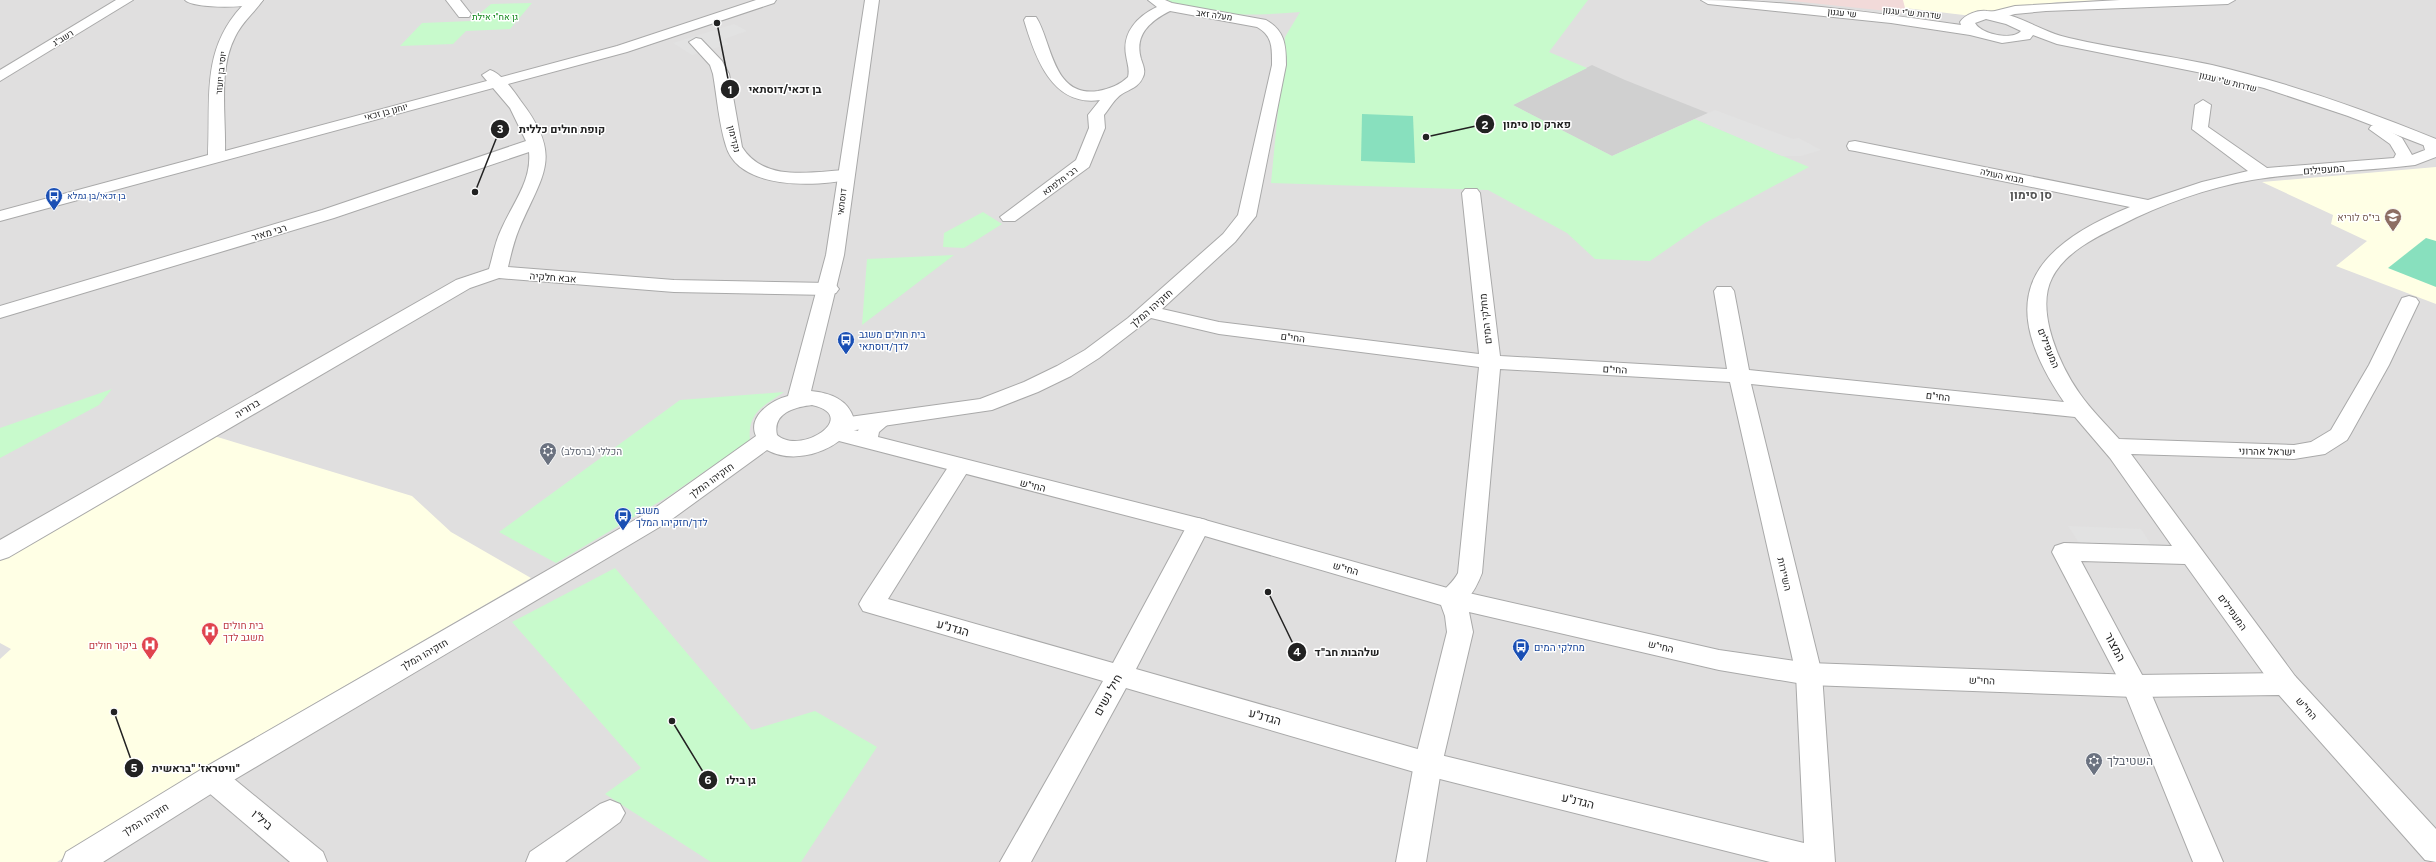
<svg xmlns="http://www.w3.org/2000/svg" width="2436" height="862" font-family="Figtree,Heebo,sans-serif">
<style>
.residential{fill:#e0dfdf}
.commercial{fill:#f2dad9}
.education{fill:#ffffe5}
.religious{fill:#d0d0d0}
.park{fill:#c8facc}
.pitch{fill:#88e0be}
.parking{fill:#e2e2e2}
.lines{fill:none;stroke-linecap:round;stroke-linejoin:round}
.minor-casing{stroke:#a9a9a9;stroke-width:2}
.tertiary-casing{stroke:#a9a9a9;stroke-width:2}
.minor{fill:#fff;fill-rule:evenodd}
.tertiary{fill:#fff;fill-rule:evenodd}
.labels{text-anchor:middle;stroke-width:3;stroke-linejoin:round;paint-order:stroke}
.far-street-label{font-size:9px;fill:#222;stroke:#fff}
.far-park-label{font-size:9px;fill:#0c8416;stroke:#fff}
.far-transit-label{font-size:9px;fill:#164399;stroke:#fff;text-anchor:start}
.street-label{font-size:10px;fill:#222;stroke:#fff}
.education-label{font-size:10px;fill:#785e54;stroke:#fff;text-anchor:end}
.transit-label{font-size:10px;fill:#164399;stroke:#fff;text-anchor:start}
.worship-label{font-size:10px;fill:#5b616d;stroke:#fff;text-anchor:start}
.health-label{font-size:10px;fill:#be3a42;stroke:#fff;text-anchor:start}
.far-district-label{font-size:12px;font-weight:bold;fill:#555;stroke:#fff}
.near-street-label{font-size:12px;fill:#222;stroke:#fff}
.near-worship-label{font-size:12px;fill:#5b616d;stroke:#fff;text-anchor:start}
.leader{fill:none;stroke:#222;stroke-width:1.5}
.callout-dot{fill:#222;stroke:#fff;stroke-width:1.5}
.mark-label{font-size:12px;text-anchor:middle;font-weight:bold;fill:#fff}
.callout-label{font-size:11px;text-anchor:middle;font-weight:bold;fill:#222;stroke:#fff;stroke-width:3;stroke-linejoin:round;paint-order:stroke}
</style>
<rect width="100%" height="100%" fill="#f2efe9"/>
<rect class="residential" x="0" y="0" width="2436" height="862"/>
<polygon class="commercial" points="1783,0 1904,0 1906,13"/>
<g class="education">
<polygon points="1903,0 2103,0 2058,2 1972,16 1905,8"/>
<polygon points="2436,167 2436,304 2336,266 2367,241 2331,224 2333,215 2262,182"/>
<polygon points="211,435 412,496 451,532 531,578 192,774 57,862 0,862 0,659 11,649 0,643 0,558"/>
</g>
<polygon class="religious" points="1592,65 1625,80 1708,113 1612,156 1513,105"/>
<g class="park">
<path d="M1162 0H1588L1549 52 1587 68 1513 105 1612 156 1695 119 1809 167 1705 223 1650 261 1595 259 1567 233 1488 190 1271 183 1285 37 1300 12C1266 15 1190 19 1162 0Z"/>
<polygon points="532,3 510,29 466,31 453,44 400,46 422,23 471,21 491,4"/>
<polygon points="983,212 1002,224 964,248 943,247 944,233"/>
<polygon points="954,255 862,325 867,259"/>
<polygon points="112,389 99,405 0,458 0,428"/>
<path d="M784 392C764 406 747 412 750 440L669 496 556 563 499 532 680 400Z"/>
<polygon points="615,568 752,730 815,711 877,747 801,862 711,862 605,794 641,768 512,622"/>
</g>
<g class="pitch">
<polygon points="1362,114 1413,116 1415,163 1361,161"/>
<polygon points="2426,238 2436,241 2436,287 2388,268"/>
</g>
<g class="parking">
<polygon points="734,24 747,31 724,39 729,44 692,55 673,43"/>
<polygon points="1715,110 1793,139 1799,138 1821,150 1801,156 1782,156 1695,119"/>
<polygon points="2068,526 2141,529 2162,561 2090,560"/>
</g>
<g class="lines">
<defs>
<g id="minor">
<polygon points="116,0 133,0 0,81 0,70"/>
<path d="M185 0H263C257 9 192 9 185 0Z"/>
<polygon points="446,0 460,0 471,14 469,17 459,17"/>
<path d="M1148 0H1165L1172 3 1266 20C1285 31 1286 45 1286 65L1256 216 1235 242 1162 309 1219 322 1479 354 1462 193 1465 189H1477L1480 193 1500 356 1727 369 1714 291 1717 287H1731L1734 291 1749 370 2064 402C1996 302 2025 250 2130 207L1855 151 1849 150 1847 146 1849 142 1855 141 2148 200 2202 182 2248 171 2192 129 2195 105 2203 100 2211 105 2208 127 2267 168 2394 158 2396 154 2390 144 2369 129 2371 126 2377 124 2402 138 2412 155 2425 150 2423 143 2425 140 2436 139V157L2415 165C2361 172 2306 171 2252 180 2207 188 2162 204 2121 225 2096 237 2065 252 2052 278 2035 311 2060 366 2080 394 2091 410 2105 423 2119 439L2294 445 2311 442 2331 430 2369 365 2402 298 2409 296 2416 298 2419 302 2389 365 2350 435 2347 440 2325 454 2294 459 2131 454 2295 676 2299 684 2295 692 2286 695 2277 692 2185 564 2081 561 2148 686 2223 862H2193L2122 686 2052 552 2055 546 2064 543 2172 546 2110 458 2075 417 1751 384 1822 674 1835 862H1770L1428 776 1126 688 1031 862H1000L1103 681 863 611 859 604 863 597 952 461 960 458 968 461 971 466 888 599 1113 663 1190 520 1198 518 1206 520 1210 526 1136 669 1428 752 1804 843 1796 674 1730 382 1500 369 1482 573C1475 591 1464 612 1442 605L1438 598C1444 588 1453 583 1458 573L1479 367 1219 334 1151 318 1099 358 1071 376 1038 392 992 410 842 432 834 430 831 425 834 420 842 418 980 399 1024 382 1057 366 1085 350 1128 318 1223 234 1238 215 1272 65C1272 48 1273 36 1257 27L1170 11C1150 21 1134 35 1141 59 1143 65 1146 71 1143 77 1139 87 1130 89 1122 94 1115 98 1109 109 1104 115L1105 128 1089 167 1015 221H1003L1000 217 1076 160 1089 128 1088 115 1100 100C1052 107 1035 57 1024 20L1026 17H1036C1052 41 1052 98 1098 91 1109 89 1120 85 1128 77 1130 69 1127 63 1126 55 1122 32 1138 16 1157 7Z"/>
<polygon points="2120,0 2235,0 2228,4 2046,11 2015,14 1992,20 1985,16 1987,13 2015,6"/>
<path d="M696 38 701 39 722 61 729 74 742 147C764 182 810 172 845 170L851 171 854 175 851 179C816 187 739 190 726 146 719 124 717 97 713 74L710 65 689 42Z"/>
<path d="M490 70C502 74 513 90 520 100 564 157 543 173 519 229 514 241 511 254 508 267L674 280 829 283 836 285 839 289 836 293 829 295 674 292 499 278 470 288 9 557 0 560V540L456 280 489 269C493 256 495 242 501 230 512 204 532 181 529 152L334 218 0 318V306L322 210 526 141 510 108 482 75Z"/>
<polygon points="212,766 222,769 323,852 327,862 290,862 202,787 198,778 202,769"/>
<polygon points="610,800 620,804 625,813 620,822 565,862 526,862 530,852 600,804"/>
</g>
<g id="tertiary">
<path d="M248 0H263C254 13 242 22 235 37 218 70 226 115 225 151L617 46 756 0H776L774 3 627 52 0 221V211L208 155C211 95 200 46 248 0Z"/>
<path d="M865 0H879L844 255 811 391C830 393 848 399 854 419L849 429 858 431C862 418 877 412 890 415L893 420 879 432 878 437 1198 518 1451 589 1719 650 1809 663 2135 675 2286 673 2295 676 2436 829V862L2425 860 2279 695 2135 697 1809 685 1719 670 1469 612 1473 632 1442 764 1426 862H1396L1414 764 1447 632 1445 616 1441 605 1198 534 839 441C819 456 789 462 767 450L668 522 222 787 103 862H62L66 852 202 769 652 510 756 436C747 416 772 400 788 396L826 255ZM812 405C861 416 801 456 777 435 772 413 795 407 812 405Z"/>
<path d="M1701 0C1788 0 1875 13 1961 25L1960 22C1966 14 1977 10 1987 11 2016 12 2041 32 2069 38 2117 49 2165 55 2212 65 2289 83 2363 109 2436 139V150L2348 116 2264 88 2212 75 2057 44 2033 35 2030 39 2002 43 1970 35 1891 23 1708 4ZM1986 19 2006 24 2021 31C2012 41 1981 34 1975 23Z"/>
</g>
</defs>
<use href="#minor" class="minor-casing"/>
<use href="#tertiary" class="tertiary-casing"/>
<use href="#minor" class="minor"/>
<use href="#tertiary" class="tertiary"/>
</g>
<defs>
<symbol id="bus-pin" viewBox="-11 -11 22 30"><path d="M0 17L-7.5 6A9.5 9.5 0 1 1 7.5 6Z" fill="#1a4fb4" stroke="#fff"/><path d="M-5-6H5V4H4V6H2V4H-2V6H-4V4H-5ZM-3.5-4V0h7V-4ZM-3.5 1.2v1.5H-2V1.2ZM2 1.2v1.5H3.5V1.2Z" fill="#fff"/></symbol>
<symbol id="school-pin" viewBox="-11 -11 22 30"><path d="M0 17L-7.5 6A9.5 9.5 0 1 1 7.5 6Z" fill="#8d6e63" stroke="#fff"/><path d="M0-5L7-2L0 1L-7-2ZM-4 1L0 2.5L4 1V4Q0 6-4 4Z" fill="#fff"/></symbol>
<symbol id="synagogue-pin" viewBox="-11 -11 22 30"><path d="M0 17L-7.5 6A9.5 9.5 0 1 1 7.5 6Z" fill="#6b7280" stroke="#fff"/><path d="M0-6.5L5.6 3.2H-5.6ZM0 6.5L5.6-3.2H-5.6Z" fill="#fff"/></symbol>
<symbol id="hospital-pin" viewBox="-11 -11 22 30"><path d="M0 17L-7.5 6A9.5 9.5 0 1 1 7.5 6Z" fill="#e0444e" stroke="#fff"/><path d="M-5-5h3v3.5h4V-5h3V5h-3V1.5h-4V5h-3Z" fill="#fff"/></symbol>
</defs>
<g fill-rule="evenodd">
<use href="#bus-pin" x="44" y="186" width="20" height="27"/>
<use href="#school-pin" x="2383" y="207" width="20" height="27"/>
<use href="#bus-pin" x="836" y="330" width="20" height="27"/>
<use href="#synagogue-pin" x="538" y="441" width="20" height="27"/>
<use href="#bus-pin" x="613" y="506" width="20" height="27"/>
<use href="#hospital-pin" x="200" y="621" width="20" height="27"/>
<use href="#hospital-pin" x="140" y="635" width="20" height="27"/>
<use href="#bus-pin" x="1511" y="637" width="20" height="27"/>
<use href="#synagogue-pin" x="2084" y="751" width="20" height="27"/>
</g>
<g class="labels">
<g class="far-street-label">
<text transform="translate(1842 13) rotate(6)" y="3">שי עגנון</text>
<text transform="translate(1912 13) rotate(6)" y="3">שדרות ש"י עגנון</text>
<text transform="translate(1214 15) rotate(8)" y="3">מעלה זאב</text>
<text transform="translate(63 38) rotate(-32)" y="3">רשב"ג</text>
<text transform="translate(221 73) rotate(-84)" y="3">יוסי בן יועזר</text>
<text transform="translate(2228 82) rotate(14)" y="3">שדרות ש"י עגנון</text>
<text transform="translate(386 112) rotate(-15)" y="3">יוחנן בן זכאי</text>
<text transform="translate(734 139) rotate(76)" y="3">נקדימון</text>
<text transform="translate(2002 176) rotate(12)" y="3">מבוא העולה</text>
<text transform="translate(1060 181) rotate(-37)" y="3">רבי חלפתא</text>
<text transform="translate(842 202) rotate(-83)" y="3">דוסתאי</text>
</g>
<g class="far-park-label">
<text x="495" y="20">גן אח"י אילת</text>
</g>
<g class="far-transit-label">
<text x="67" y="199">בן זכאי/בן גמלא</text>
</g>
<g class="street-label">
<text transform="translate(2324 169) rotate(-4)" y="4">המעפילים</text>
<text transform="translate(269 232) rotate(-17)" y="4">רבי מאיר</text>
<text transform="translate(553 277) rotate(4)" y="4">אבא חלקיה</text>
<text transform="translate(1151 308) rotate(-41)" y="4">חזקיהו המלך</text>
<text transform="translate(1485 319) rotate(-96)" y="4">מחלקי המים</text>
<text transform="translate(1293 337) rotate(7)" y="4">החי"ם</text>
<text transform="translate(2049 348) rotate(68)" y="4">המעפילים</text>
<text transform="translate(1615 369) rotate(3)" y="4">החי"ם</text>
<text transform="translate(1938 396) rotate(6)" y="4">החי"ם</text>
<text transform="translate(247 408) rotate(-30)" y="4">ברוריה</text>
<text transform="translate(2267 451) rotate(1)" y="4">ישראל אהרוני</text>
<text transform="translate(711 480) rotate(-36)" y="4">חזקיהו המלך</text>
<text transform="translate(1033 485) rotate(14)" y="4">החי"ש</text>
<text transform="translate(1346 568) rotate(16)" y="4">החי"ש</text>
<text transform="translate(1785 574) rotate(77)" y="4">השיירות</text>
<text transform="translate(2233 612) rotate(54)" y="4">המעפילים</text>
<text transform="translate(1661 646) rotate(13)" y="4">החי"ש</text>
<text transform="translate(424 654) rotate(-30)" y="4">חזקיהו המלך</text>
<text transform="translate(1982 680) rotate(2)" y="4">החי"ש</text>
<text transform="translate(2307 708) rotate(48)" y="4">החי"ש</text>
<text transform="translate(145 819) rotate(-32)" y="4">חזקיהו המלך</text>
</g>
<g class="education-label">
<text x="2380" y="221">בי"ס לוריא</text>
</g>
<g class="transit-label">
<text x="859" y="338">בית חולים משגב<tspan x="859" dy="12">לדך/דוסתאי</tspan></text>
<text x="636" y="514">משגב<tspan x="636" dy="12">לדך/חזקיהו המלך</tspan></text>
<text x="1534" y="651">מחלקי המים</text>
</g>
<g class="worship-label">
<text x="561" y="455">הכללי (ברסלב)</text>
</g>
<g class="health-label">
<text x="223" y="629">בית חולים<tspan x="223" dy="12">משגב לדך</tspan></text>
<text x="137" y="649" text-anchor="end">ביקור חולים</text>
</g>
<g class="far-district-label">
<text x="2031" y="199">סן סימון</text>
</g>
<g class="near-street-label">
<text transform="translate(953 628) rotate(16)" y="4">הגדנ"ע</text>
<text transform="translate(2115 647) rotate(62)" y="4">המצור</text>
<text transform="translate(1108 695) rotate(-61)" y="4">חיל נשים</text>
<text transform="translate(1265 717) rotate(16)" y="4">הגדנ"ע</text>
<text transform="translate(1578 801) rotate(14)" y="4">הגדנ"ע</text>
<text transform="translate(262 820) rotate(40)" y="4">ביל"ו</text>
</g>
<g class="near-worship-label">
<text x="2107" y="765">השטיבלך</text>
</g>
</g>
<path class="leader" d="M717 23L730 89M1426 137L1485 124M475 192L500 129M1268 592L1297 652M114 712L134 768M672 721L708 780"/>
<g class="callout-dot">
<circle cx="717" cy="23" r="4"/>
<circle cx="1426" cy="137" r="4"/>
<circle cx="475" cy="192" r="4"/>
<circle cx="1268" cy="592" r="4"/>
<circle cx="114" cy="712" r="4"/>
<circle cx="672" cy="721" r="4"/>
<circle cx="730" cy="89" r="10"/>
<circle cx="1485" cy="124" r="10"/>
<circle cx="500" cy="129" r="10"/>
<circle cx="1297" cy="652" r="10"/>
<circle cx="134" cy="768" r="10"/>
<circle cx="708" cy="780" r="10"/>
</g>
<g class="mark-label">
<text x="730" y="94">1</text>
<text x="1485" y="129">2</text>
<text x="500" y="133">3</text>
<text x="1297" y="656">4</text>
<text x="134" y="772">5</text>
<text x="708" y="784">6</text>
</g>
<g class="callout-label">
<text x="785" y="93">בן זכאי/דוסתאי</text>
<text x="1537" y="128">פארק סן סימון</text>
<text x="562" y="133">קופת חולים כללית</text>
<text x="1347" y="656">שלהבות חב"ד</text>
<text x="196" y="772">וויטראז' "בראשית"</text>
<text x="741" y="784">גן בילו</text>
</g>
</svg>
